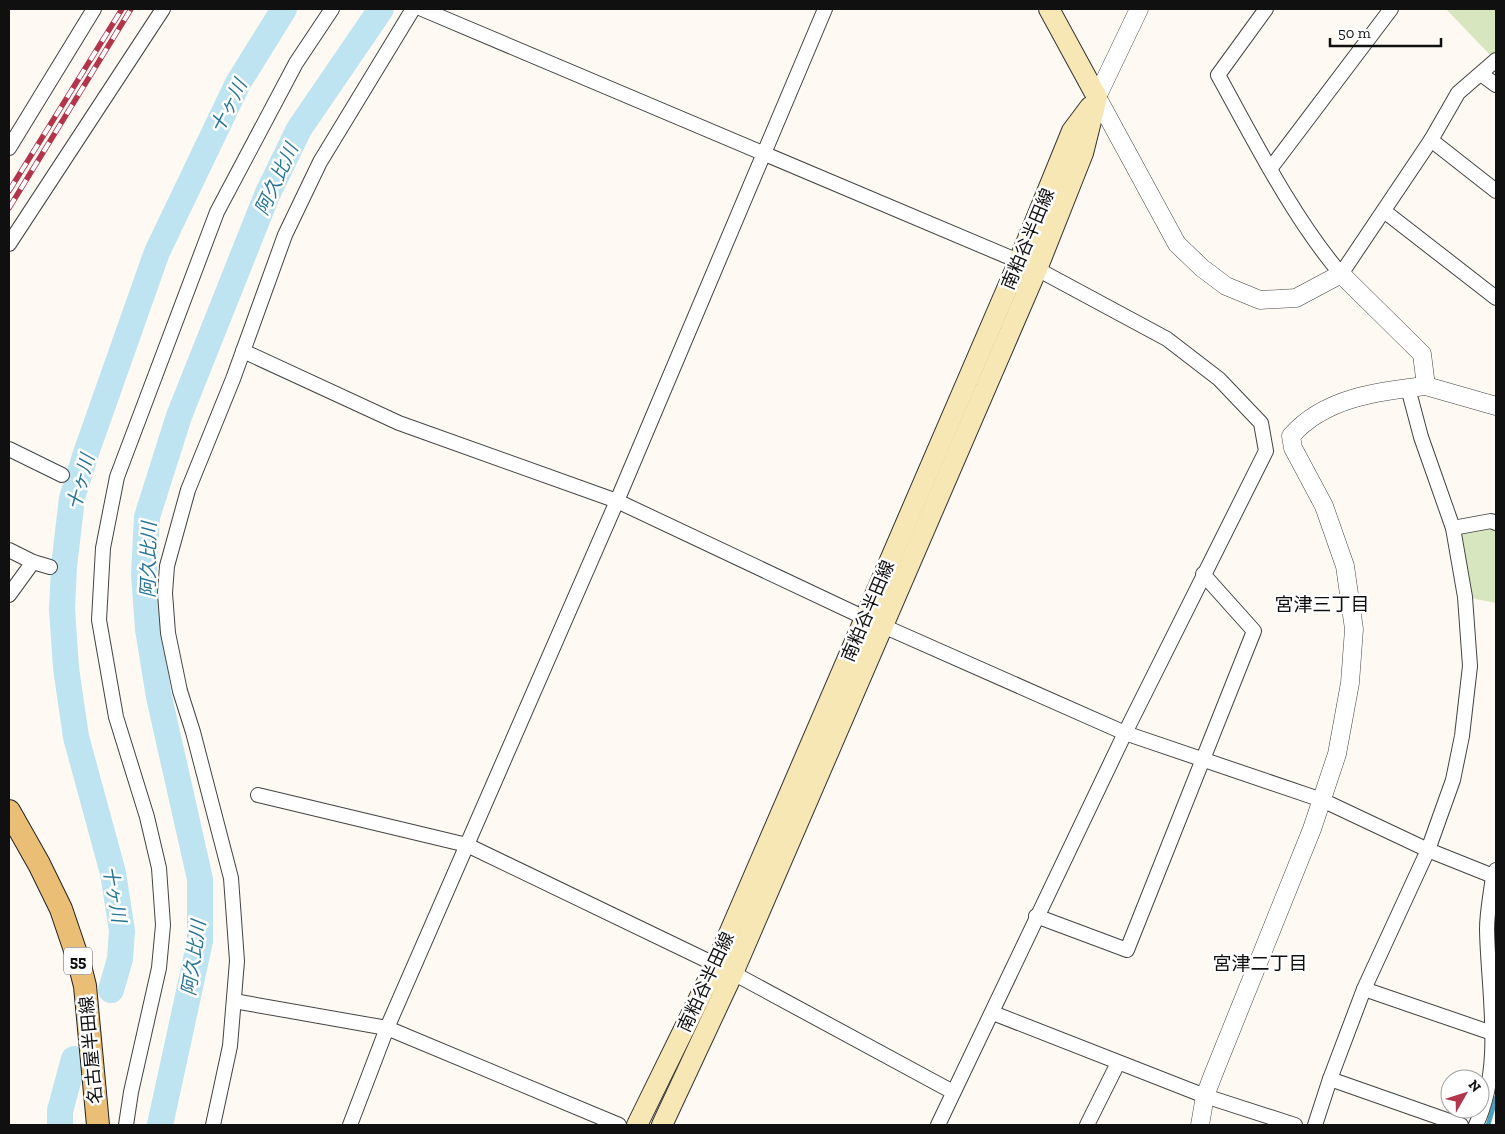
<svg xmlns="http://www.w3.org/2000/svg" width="1505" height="1134" font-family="'Zilla Slab','Noto Sans JP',serif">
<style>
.green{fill:#d8e6bf}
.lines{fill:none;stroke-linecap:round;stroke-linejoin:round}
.stream{stroke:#4ba1c0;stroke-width:4.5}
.river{stroke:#bde4f0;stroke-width:26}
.minor-casing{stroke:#434343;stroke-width:16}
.tertiary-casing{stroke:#434343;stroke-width:19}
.secondary-casing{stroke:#323232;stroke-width:22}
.primary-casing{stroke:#212121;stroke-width:24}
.minor{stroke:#fff;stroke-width:14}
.tertiary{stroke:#fff;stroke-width:18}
.secondary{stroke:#f7e7b5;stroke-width:20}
.primary{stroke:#ebbe76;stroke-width:22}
.rail-casing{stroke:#b2354c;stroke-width:5.5}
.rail{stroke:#fff;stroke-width:4;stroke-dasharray:11;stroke-linecap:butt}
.labels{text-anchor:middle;stroke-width:5;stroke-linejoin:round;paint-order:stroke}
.shield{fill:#fff;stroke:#585858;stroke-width:1}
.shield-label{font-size:16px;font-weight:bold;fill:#101010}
.street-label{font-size:18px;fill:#101010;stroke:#fff}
.water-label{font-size:19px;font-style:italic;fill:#257496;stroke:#fff}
.neighbourhood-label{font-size:19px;fill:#101010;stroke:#fff}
</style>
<rect width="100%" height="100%" fill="#fefaf3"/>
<g class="green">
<polygon points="1446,9 1496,9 1496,53 1492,57"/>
<polygon points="1496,523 1496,603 1465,597 1453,528"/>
</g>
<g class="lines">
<polyline class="stream" points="1488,1125 1496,1098"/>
<g class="river">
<polyline points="111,990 120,959 122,931 113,873 76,737 66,668 62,609 64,567 72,498 86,453 157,252 238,83 284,9"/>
<polyline points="60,1125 60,1111 74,1059"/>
<polyline points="160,1125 200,941 200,879 159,697 148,629 144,574 147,517 179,416 267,195 299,129 381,9"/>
</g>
<defs>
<g id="minor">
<polyline points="422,9 1037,269 1167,339 1219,379 1261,423 1266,451 1125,733 938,1125"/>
<path d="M1266 9 1218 75C1254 140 1293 218 1341 274L1431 140 1458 93 1496 60"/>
<polyline points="1481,74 1496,85"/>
<polyline points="1431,140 1496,191"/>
<polyline points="9,148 94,9"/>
<polyline points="1270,169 1391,9"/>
<polyline points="1384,211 1496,298"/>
<polyline points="9,244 163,9"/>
<polyline points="243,351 399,423 617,501 865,618 1125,733 1322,800 1428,850 1493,876"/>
<polyline points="9,449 62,475"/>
<polyline points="1453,528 1491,521 1496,523"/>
<polyline points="9,550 33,562 50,567"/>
<polyline points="9,595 33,562"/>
<polyline points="258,795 467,845 733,973 953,1092"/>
<polyline points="1036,916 1127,950 1254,631 1203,574"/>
<polyline points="1364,989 1492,1033"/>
<polyline points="234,1001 387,1028 619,1125"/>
<polyline points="993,1013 1205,1096 1295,1125"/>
<polyline points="1330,1079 1461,1125"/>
<polyline points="126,1125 131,1092 159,968 163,925 159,868 147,817 116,717 99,620 103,548 117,477 217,212 296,63 332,9"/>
<polyline points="213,1125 230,1046 237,961 231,878 193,732 180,691 168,633 165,593 167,566 188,490 233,379 285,235 320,162 413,9"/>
<polyline points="350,1125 387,1028 617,501 825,9"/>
<polyline points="1087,1125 1118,1063"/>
<polyline points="1315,1125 1330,1079 1364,989 1428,850 1453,780 1462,736 1470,666 1465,597 1453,528 1421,437 1408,388"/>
<path d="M1476 1125C1504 1065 1488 992 1487 929 1487 912 1491 893 1493 876L1496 870"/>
</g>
<g id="tertiary">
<polyline points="1139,9 1097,97 1177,244 1202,268 1226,286 1260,300 1296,298 1341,274 1422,354 1426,386 1496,406"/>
<path d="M1200 1125 1205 1096 1213 1075 1312 829 1337 754 1350 683 1354 629 1345 566 1324 506 1293 448 1291 436C1324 398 1378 391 1426 386"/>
</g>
<g id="secondary">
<polyline points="637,1125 716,964 1019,261 1072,131 1090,107"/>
<polyline points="662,1125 733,973 1037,269 1083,153 1097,97 1049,9"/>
</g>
<polyline id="primary" points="9,811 39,864 61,909 79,962 85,986 98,1125"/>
</defs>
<use href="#minor" class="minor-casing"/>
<use href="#tertiary" class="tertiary-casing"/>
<use href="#secondary" class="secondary-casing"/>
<use href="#primary" class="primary-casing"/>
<use href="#minor" class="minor"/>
<use href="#tertiary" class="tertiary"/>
<use href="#secondary" class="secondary"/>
<use href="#primary" class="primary"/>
<defs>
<g id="rail">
<polyline points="9,191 122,9"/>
<polyline points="9,208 131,9"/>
</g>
</defs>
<use href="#rail" class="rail-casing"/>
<use href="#rail" class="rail"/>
</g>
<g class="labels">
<rect class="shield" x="64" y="947.5" width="28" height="27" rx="4"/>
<g class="shield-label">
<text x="78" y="967">55</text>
</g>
<g class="street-label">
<text transform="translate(1028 239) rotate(-67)" y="6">南粕谷半田線</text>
<text transform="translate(868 611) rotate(-67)" y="6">南粕谷半田線</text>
<text transform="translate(706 982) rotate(-65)" y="6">南粕谷半田線</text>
<text transform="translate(91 1050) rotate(-95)" y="6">名古屋半田線</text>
</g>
<g class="water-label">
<text transform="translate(228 106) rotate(-63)" y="7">十ヶ川</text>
<text transform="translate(276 179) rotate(-65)" y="7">阿久比川</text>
<text transform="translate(80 482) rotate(-75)" y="7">十ヶ川</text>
<text transform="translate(148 560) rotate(-89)" y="7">阿久比川</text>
<text transform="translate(115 894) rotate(80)" y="7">十ヶ川</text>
<text transform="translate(193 958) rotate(-82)" y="7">阿久比川</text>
</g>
<g class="neighbourhood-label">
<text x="1322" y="611">宮津三丁目</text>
<text x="1260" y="970">宮津二丁目</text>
</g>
</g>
<rect width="1505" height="1134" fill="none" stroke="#101010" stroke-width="20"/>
<g transform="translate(1465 1094) rotate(51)"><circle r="24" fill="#ffffff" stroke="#9f9f9f"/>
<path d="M0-4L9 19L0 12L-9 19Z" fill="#b2354c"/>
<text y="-8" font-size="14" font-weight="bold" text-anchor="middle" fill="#101010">N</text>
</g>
<path d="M1330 38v8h111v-8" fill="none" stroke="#101010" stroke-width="2.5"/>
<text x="1338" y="38" font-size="15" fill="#101010" stroke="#ffffff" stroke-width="4" paint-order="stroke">50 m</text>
</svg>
